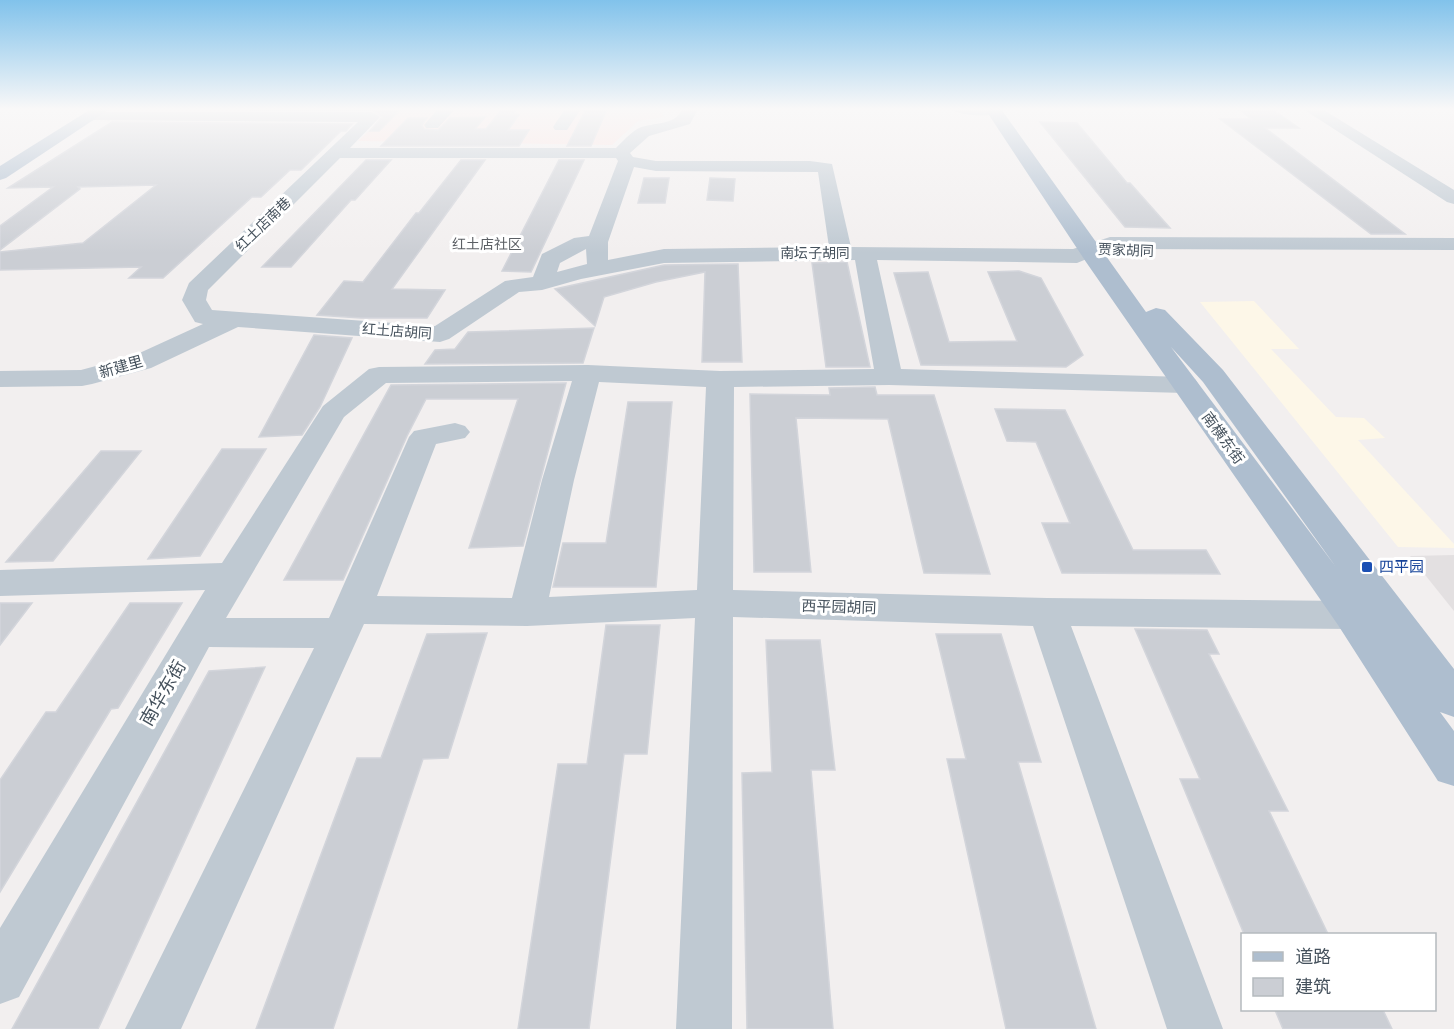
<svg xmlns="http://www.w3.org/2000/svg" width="1454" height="1029" font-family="'Source Sans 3','Noto Sans SC',sans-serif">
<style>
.commercial{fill:#fdf7e8}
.education{fill:#e3e0e1}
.medical{fill:#fce2df}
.building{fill:#cbced4;stroke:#d3d5db;stroke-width:1.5}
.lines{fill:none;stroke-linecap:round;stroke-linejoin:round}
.minor{fill:#bfc9d2;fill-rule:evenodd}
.major{fill:#aebecf;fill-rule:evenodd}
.transit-dot{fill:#1a4fb4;stroke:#fff;stroke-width:2}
.labels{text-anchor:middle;stroke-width:6;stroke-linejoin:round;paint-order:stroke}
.far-street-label{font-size:14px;fill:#46525d;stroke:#fff}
.far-neighbourhood-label{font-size:14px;fill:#5b5f64;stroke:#fff}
.street-label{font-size:15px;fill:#46525d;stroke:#fff}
.transit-label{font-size:15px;fill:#164399;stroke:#fff;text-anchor:start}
.near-street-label{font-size:18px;fill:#46525d;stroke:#fff}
</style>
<rect width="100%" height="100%" fill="#f2efef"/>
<polygon class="commercial" points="1254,301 1299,349 1271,349 1336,417 1364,418 1385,438 1358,440 1454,544 1454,548 1398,547 1200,302"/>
<polygon class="education" points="1454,555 1454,611 1410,556"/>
<polygon class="medical" points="393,109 658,109 664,117 638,121 612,145 358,141"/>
<g class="building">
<polygon points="401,109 379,131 370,131 382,117 372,110 250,110"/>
<polygon points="502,109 511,109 519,115 508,130 529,130 519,146 381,146 408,118 427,118 422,125 424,129 438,130 450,118 485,117 475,129 486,129"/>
<polygon points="586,109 607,109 591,146 567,146"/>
<polygon points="1238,109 1272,109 1299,128 1265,128 1405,234 1371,234 1220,119 1251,119"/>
<polygon points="112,122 352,124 346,131 341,131 301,170 290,170 261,197 252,197 163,278 129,278 141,267 0,270 0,252 83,243 156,185 78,187 80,189 0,250 0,226 53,187 8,188"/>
<polygon points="1040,122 1077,123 1127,183 1130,183 1170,228 1125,227"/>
<polygon points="366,160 391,160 355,200 351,200 291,267 262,267"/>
<polygon points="461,160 485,160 392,289 445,290 427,318 361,318 317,315 344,281 363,282 416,213 419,213"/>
<polygon points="559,160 584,160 531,272 502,271"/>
<polygon points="644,178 669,178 665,203 638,203"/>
<polygon points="710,178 735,179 733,201 707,200"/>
<polygon points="847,262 870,367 826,367 812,263"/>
<polygon points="738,264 742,362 702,362 705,272 656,282 604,297 595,326 555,289 664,265"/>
<polygon points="1019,271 1041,278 1083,355 1066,367 921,365 894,273 928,272 949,342 1017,341 988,272"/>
<polygon points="594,328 583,363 425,364 435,350 455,349 468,332"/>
<polygon points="314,335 352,338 320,407 302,435 259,437"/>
<polygon points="566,383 523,546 469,548 518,399 426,399 407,436 343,580 284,580 391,385"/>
<polygon points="875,387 877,395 934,395 990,574 924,573 888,419 796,418 811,572 754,572 750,394 830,395 829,388"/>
<polygon points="628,402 672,402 656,587 553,587 563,543 606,543"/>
<polygon points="995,409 1065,410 1133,550 1206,550 1220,574 1062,573 1042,523 1070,523 1036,442 1007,441"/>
<polygon points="222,449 266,449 200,556 148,559"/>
<polygon points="101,451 141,451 53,561 6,562"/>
<polygon points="0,603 32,603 0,645"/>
<polygon points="130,603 182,603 118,708 111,709 0,892 0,780 46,712 56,712"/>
<polygon points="606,625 660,625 647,754 624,754 589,1029 518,1029 558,764 587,764"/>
<polygon points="1135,629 1207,630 1219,654 1209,654 1288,811 1269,811 1328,934 1244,934 1180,779 1200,779"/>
<polygon points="487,633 448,758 423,759 333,1029 256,1029 357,758 381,758 427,634"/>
<polygon points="936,634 1001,634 1041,762 1018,762 1096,1029 1006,1029 947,759 966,759"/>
<polygon points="766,640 820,640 835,770 811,770 833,1029 747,1029 742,773 772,772"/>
<polygon points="265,667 98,1029 12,1029 209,671"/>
<polygon points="1275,1010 1383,1010 1392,1029 1283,1029"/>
</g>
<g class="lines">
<g class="minor">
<polygon points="438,109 455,109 438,128 426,128 424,125"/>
<polygon points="565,109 581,109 567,130 555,130 553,127"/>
<path d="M682 109H698L690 124 649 136 630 153 633 157 656 161H810L832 164 851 247 1073 249 1110 237 1454 238V250L1111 249 1077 263 877 260 901 369 1185 377 1195 379 1199 385 1195 391 1185 393 889 385 734 387 733 590 1047 598 1351 601 1364 605 1370 615 1364 625 1351 629 1071 626 1223 1029H1167L1033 626 733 617 732 1029H676L695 618 527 626 364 624 181 1029H125L314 648 209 647 19 997 0 1004V928L205 590 0 596V570L222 563 323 406 369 369 379 367 588 365 720 371 874 369 855 260 664 263 581 279 542 290 519 292 449 339 440 342 238 327 151 368 92 384 82 386 0 387V371L81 370 133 356 203 324 195 322 182 300 189 283 358 122 94 120 86 115 88 112H372L380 117 350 148H616C623 141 630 133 639 128 653 122 676 126 682 109ZM340 158H616L618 161 589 236 574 238 542 254 533 277 505 281 435 326 212 310 206 300 208 290ZM634 167 656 171 818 172 829 247 664 249 608 260V242ZM586 249 587 264 557 272 560 263ZM572 381 542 480 512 598 377 596 436 444 465 438 470 432 465 426 455 423 414 431 409 437 329 618H226L344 417 386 383ZM599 382 706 387 697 590 549 597 574 480Z"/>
<path d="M951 109H1001L1003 111C996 118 958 116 951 109Z"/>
<polygon points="1303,109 1322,109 1454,190 1454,204 1447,202"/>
</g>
<g class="major">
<polygon points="91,109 110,109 6,178 0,180 0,166"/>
<path d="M985 109H1001L1146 312 1156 308 1165 310 1223 370 1454 669V717L1440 712 1454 731V786L1438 781 1338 625 1086 262ZM1171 347 1203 382 1336 567Z"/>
</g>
</g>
<linearGradient id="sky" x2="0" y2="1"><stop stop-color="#81c2eb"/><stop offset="0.43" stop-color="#f9f8f8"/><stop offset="1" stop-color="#f9f8f8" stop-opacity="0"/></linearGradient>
<rect width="1454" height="253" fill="url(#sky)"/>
<rect class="transit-dot" x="1361" y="561" width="12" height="12" rx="3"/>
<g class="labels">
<g class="far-street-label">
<text transform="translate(263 224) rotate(-44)" y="5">红土店南巷</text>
<text transform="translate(1126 250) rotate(2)" y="5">贾家胡同</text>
<text x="815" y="258">南坛子胡同</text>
<text transform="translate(397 331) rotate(4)" y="5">红土店胡同</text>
</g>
<g class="far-neighbourhood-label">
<text x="487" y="249">红土店社区</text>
</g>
<g class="street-label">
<text transform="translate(121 367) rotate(-16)" y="5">新建里</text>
<text transform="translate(1223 438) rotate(54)" y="5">南横东街</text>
<text transform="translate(839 607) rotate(2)" y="5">西平园胡同</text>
</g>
<g class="transit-label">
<text x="1379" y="572">四平园</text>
</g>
<g class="near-street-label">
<text transform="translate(163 693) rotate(-60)" y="6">南华东街</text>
</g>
</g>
<rect x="1241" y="933" width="195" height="78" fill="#ffffff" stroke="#b5babe" stroke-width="1.5"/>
<rect x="1253" y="952" width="30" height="9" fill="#aebecf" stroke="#b5babe" stroke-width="1.5"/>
<text x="1295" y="963" font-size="18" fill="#46525d">道路</text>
<rect x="1253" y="978" width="30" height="18" fill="#cbced4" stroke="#b5babe" stroke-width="1.5"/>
<text x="1295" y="993" font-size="18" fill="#46525d">建筑</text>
</svg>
